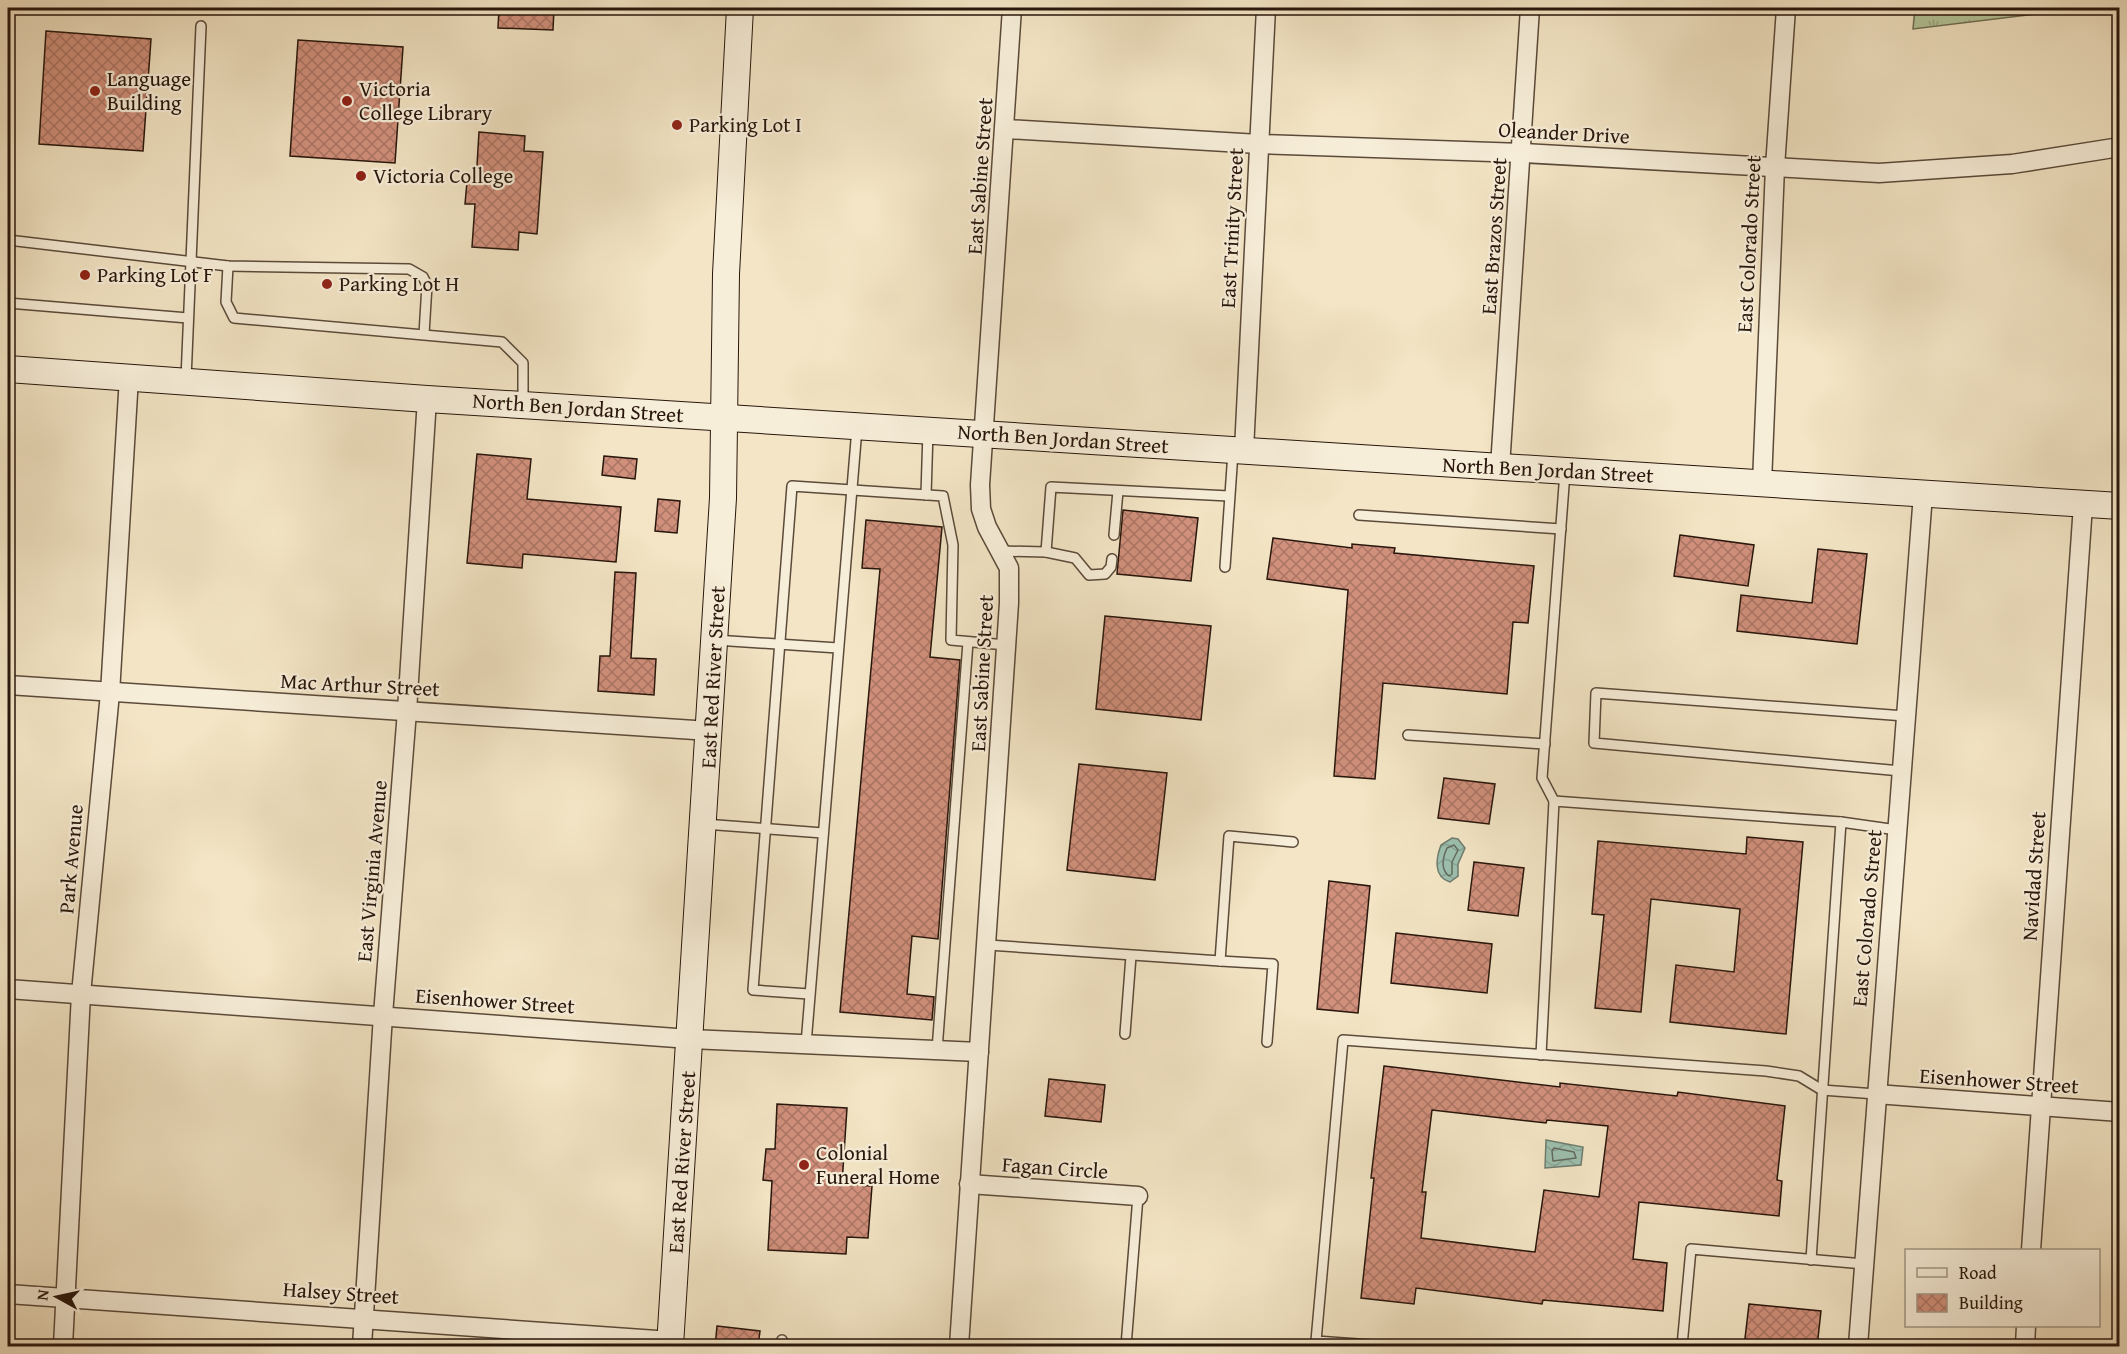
<svg xmlns="http://www.w3.org/2000/svg" width="2127" height="1354" font-family="'Gentium Book Plus',serif">
<style>
.grass{fill:url(#grass-tufts);stroke:#6e6e53;stroke-width:1.5}
.water{fill:url(#water-waves);stroke:#6e7c6e;stroke-width:1.5}
.lines{fill:none;stroke-linecap:round;stroke-linejoin:round}
.shore{stroke:#626b5e;stroke-width:1.5}
.building{fill:url(#building-cross-hatch);stroke:#28160c;stroke-width:1.5;fill-rule:evenodd}
.lane-casing{stroke:#5b4a3a;stroke-width:12}
.street-casing{stroke:#5b4a3a;stroke-width:21}
.secondary-casing{stroke:#28160c;stroke-width:28}
.lane{stroke:#f7eed9;stroke-width:9}
.street{stroke:#f7eed9;stroke-width:18}
.secondary{stroke:#f7eed9;stroke-width:26}
.poi-dot{fill:#8f2418;stroke:#f7eed9;stroke-width:2}
.labels{text-anchor:middle;stroke-width:4.5;stroke-linejoin:round;paint-order:stroke}
.poi-label{font-size:21px;fill:#28160c;stroke:#f7eed9;text-anchor:start}
.street-label{font-size:21px;fill:#28160c;stroke:#f7eed9}
</style>
<defs>
<pattern id="grass-tufts" width="24" height="20" patternUnits="userSpaceOnUse" patternTransform="scale(1.5)"><rect width="24" height="20" fill="#b4c69a"/><path d="M3 7l-1-3M5 7V3M7 7l1-3M15 17l-1-3M17 17v-4M19 17l1-3" fill="none" stroke="#9ba984"/></pattern>
<pattern id="water-waves" width="16" height="10" patternUnits="userSpaceOnUse" patternTransform="scale(1.5)"><rect width="16" height="10" fill="#9dc0af"/><path d="M0 5q4-4 8 0t8 0" fill="none" stroke="#87a495"/></pattern>
<pattern id="building-cross-hatch" width="8" height="8" patternUnits="userSpaceOnUse" patternTransform="scale(1.5)"><rect width="8" height="8" fill="#d1907c"/><path d="M0 0l8 8M0 8l8-8" fill="none" stroke="#aa7564"/></pattern>
</defs>
<rect width="100%" height="100%" fill="#f3e5c5"/>
<filter id="stains"><feTurbulence type="fractalNoise" baseFrequency=".00333" numOctaves="4"/><feColorMatrix values="0 0 0 0 .2 0 0 0 0 .09 0 0 0 0 .02 0 0 0 .5 -.17"/></filter>
<radialGradient id="worn" r=".72"><stop offset=".6" stop-color="#630" stop-opacity="0"/><stop offset="1" stop-color="#630" stop-opacity=".3"/></radialGradient>
<polygon class="grass" points="1915,8 2085,8 1913,29"/>
<g class="water">
<path d="M1452 838 1458 839 1465 848 1458 864V876L1450 882C1433 877 1436 858 1441 845Z"/>
<polygon points="1546,1140 1583,1147 1581,1165 1545,1168"/>
</g>
<g class="lines">
<g class="shore">
<path d="M1454 845 1458 850 1452 862V874L1449 876C1440 869 1443 857 1447 848Z"/>
<polygon points="1554,1148 1574,1152 1576,1158 1553,1161 1552,1151"/>
</g>
</g>
<g class="building">
<polygon points="499,8 554,8 553,30 498,28"/>
<polygon points="46,31 151,39 143,151 39,144"/>
<polygon points="298,40 403,47 395,163 290,156"/>
<polygon points="479,132 525,136 524,151 543,152 537,234 519,232 518,250 472,247 475,204 465,204 467,182 476,182"/>
<polygon points="477,454 531,459 527,499 621,507 616,562 523,554 522,568 467,563"/>
<polygon points="604,456 637,459 635,479 602,475"/>
<polygon points="658,499 680,501 677,533 655,531"/>
<polygon points="1123,510 1198,518 1191,581 1117,574"/>
<polygon points="866,520 942,527 930,657 960,660 938,939 912,936 907,994 934,997 932,1020 840,1012 880,569 862,568"/>
<polygon points="1680,535 1754,545 1748,586 1674,576"/>
<polygon points="1273,538 1352,548 1352,544 1395,548 1394,553 1534,566 1528,623 1513,622 1507,694 1383,683 1375,779 1334,776 1348,590 1267,579"/>
<polygon points="1818,549 1867,554 1857,644 1737,631 1741,595 1812,603"/>
<polygon points="615,572 636,573 631,658 656,659 654,695 598,691 600,656 610,656"/>
<polygon points="1105,616 1211,626 1201,720 1096,709"/>
<polygon points="1079,764 1167,773 1155,880 1067,870"/>
<polygon points="1444,778 1495,784 1489,824 1438,818"/>
<polygon points="1747,837 1803,842 1786,1034 1670,1022 1676,965 1734,972 1740,909 1651,899 1641,1012 1595,1008 1604,915 1592,914 1598,841 1746,854"/>
<polygon points="1474,862 1524,868 1518,916 1468,910"/>
<polygon points="1329,881 1370,886 1358,1013 1317,1009"/>
<polygon points="1396,933 1492,944 1487,993 1391,983"/>
<path d="M1384 1066 1560 1087V1083L1677 1096 1678 1092 1785 1106 1777 1180 1782 1181 1779 1216 1639 1202 1633 1259 1667 1263 1663 1311 1543 1300 1542 1304 1416 1288 1414 1304 1361 1298 1374 1178H1371ZM1432 1110 1546 1123 1547 1120 1608 1126 1599 1197 1544 1190 1535 1252 1421 1238 1426 1192H1422Z"/>
<polygon points="1049,1079 1105,1085 1101,1122 1045,1116"/>
<polygon points="777,1104 847,1108 842,1184 872,1186 868,1238 847,1237 846,1254 768,1250 772,1181 763,1180 766,1149 775,1149"/>
<polygon points="1749,1304 1821,1311 1817,1347 1744,1347"/>
<polygon points="717,1326 760,1331 758,1347 715,1347"/>
</g>
<g class="lines">
<defs>
<g id="lane">
<polyline points="8,240 228,266 409,269 423,277 427,285 424,334"/>
<polyline points="228,266 226,302 234,318 502,342 523,363 523,402"/>
<polyline points="8,303 188,318"/>
<polyline points="186,379 201,26"/>
<polyline points="926,495 928,431"/>
<polyline points="1359,515 1561,529"/>
<polyline points="1114,535 1118,491"/>
<polyline points="1001,551 1046,552 1051,487 1229,496"/>
<polyline points="1046,552 1075,558 1089,575 1105,574 1111,567 1112,559"/>
<polyline points="1225,567 1233,452"/>
<polyline points="715,640 838,648"/>
<polyline points="1408,735 1545,744"/>
<polyline points="1901,771 1594,743 1596,693 1905,716"/>
<polyline points="1554,801 1542,778 1565,472"/>
<polyline points="1841,822 1897,830"/>
<polyline points="704,824 823,833"/>
<polyline points="988,945 1220,961 1229,836 1293,842"/>
<polyline points="1220,961 1273,964 1267,1042"/>
<polyline points="809,994 753,990 792,486 943,496 953,545 951,640 1006,645"/>
<polyline points="1125,1034 1131,956"/>
<polyline points="806,1044 857,428"/>
<polyline points="937,1050 968,642"/>
<polyline points="1541,1055 1554,801 1841,822 1811,1260"/>
<polyline points="782,1346 782,1340"/>
<polyline points="1126,1346 1138,1196"/>
<polyline points="1386,1346 1316,1341 1343,1040 1766,1071 1799,1076 1822,1090 1876,1094"/>
<polyline points="1682,1346 1691,1249 1864,1264"/>
</g>
<g id="street">
<polyline points="1006,129 1259,144 1522,153 1879,173 2012,164 2120,147"/>
<polyline points="1244,450 1266,8"/>
<polyline points="1500,467 1530,8"/>
<polyline points="1762,483 1775,167 1786,8"/>
<polyline points="8,685 710,731"/>
<polyline points="8,989 690,1039 979,1052"/>
<polyline points="1876,1094 2120,1112"/>
<polyline points="969,1184 1138,1196"/>
<polyline points="2031,1250 2083,505"/>
<polyline points="8,1294 671,1341"/>
<polyline points="63,1346 81,994 110,693 129,377"/>
<polyline points="362,1346 383,1015 407,711 427,399"/>
<polyline points="959,1346 1009,603 1009,568 987,527 981,509 980,485 1012,8"/>
<polyline points="1858,1346 1923,494"/>
<polyline points="2025,1346 2026,1326"/>
</g>
<g id="secondary">
<polyline points="8,369 427,399 2120,506"/>
<polyline points="670,1346 723,498 726,274 740,8"/>
</g>
</defs>
<use href="#lane" class="lane-casing"/>
<use href="#street" class="street-casing"/>
<use href="#secondary" class="secondary-casing"/>
<use href="#lane" class="lane"/>
<use href="#street" class="street"/>
<use href="#secondary" class="secondary"/>
</g>
<g class="poi-dot">
<circle cx="95" cy="91" r="6"/>
<circle cx="347" cy="101" r="6"/>
<circle cx="677" cy="125" r="6"/>
<circle cx="361" cy="176" r="6"/>
<circle cx="85" cy="275" r="6"/>
<circle cx="327" cy="284" r="6"/>
<circle cx="804" cy="1165" r="6"/>
</g>
<g class="labels">
<g class="poi-label">
<text x="107" y="86">Language<tspan x="107" dy="24">Building</tspan></text>
<text x="359" y="96">Victoria<tspan x="359" dy="24">College Library</tspan></text>
<text x="689" y="132">Parking Lot I</text>
<text x="373" y="183">Victoria College</text>
<text x="97" y="282">Parking Lot F</text>
<text x="339" y="291">Parking Lot H</text>
<text x="816" y="1160">Colonial<tspan x="816" dy="24">Funeral Home</tspan></text>
</g>
<g class="street-label">
<text transform="translate(1564 133) rotate(3)" y="7">Oleander Drive</text>
<text transform="translate(980 176) rotate(-86)" y="7">East Sabine Street</text>
<text transform="translate(1232 228) rotate(-87)" y="7">East Trinity Street</text>
<text transform="translate(1494 236) rotate(-86)" y="7">East Brazos Street</text>
<text transform="translate(1749 244) rotate(-87)" y="7">East Colorado Street</text>
<text transform="translate(578 408) rotate(4)" y="7">North Ben Jordan Street</text>
<text transform="translate(1063 439) rotate(4)" y="7">North Ben Jordan Street</text>
<text transform="translate(1548 470) rotate(3)" y="7">North Ben Jordan Street</text>
<text transform="translate(982 673) rotate(-87)" y="7">East Sabine Street</text>
<text transform="translate(713 677) rotate(-87)" y="7">East Red River Street</text>
<text transform="translate(360 685) rotate(3)" y="7">Mac Arthur Street</text>
<text transform="translate(71 859) rotate(-85)" y="7">Park Avenue</text>
<text transform="translate(372 871) rotate(-85)" y="7">East Virginia Avenue</text>
<text transform="translate(2034 876) rotate(-86)" y="7">Navidad Street</text>
<text transform="translate(1867 918) rotate(-85)" y="7">East Colorado Street</text>
<text transform="translate(495 1001) rotate(4)" y="7">Eisenhower Street</text>
<text transform="translate(1999 1081) rotate(4)" y="7">Eisenhower Street</text>
<text transform="translate(682 1162) rotate(-86)" y="7">East Red River Street</text>
<text transform="translate(1055 1168) rotate(4)" y="7">Fagan Circle</text>
<text transform="translate(341 1293) rotate(4)" y="7">Halsey Street</text>
</g>
</g>
<rect width="2127" height="1354" fill="none" stroke="#f3e5c5" stroke-width="30"/>
<rect x="9" y="9" width="2109" height="1336" fill="none" stroke="#28160c" stroke-width="3"/>
<rect x="15" y="15" width="2097" height="1324" fill="none" stroke="#28160c" stroke-width="1.5"/>
<rect x="1905" y="1249" width="195" height="78" fill="#f7eed9" stroke="#a49887" stroke-width="1.5"/>
<rect x="1917" y="1268" width="30" height="9" fill="#f7eed9" stroke="#a49887" stroke-width="1.5"/>
<text x="1959" y="1279" font-size="18" fill="#28160c">Road</text>
<rect x="1917" y="1294" width="30" height="18" fill="url(#building-cross-hatch)" stroke="#a49887" stroke-width="1.5"/>
<text x="1959" y="1309" font-size="18" fill="#28160c">Building</text>
<g transform="translate(57 1297) rotate(278)" stroke="#f7eed9" stroke-width="4.5" paint-order="stroke">
<path d="M0-4.5L10 22L0 15L-10 22Z" fill="#28160c"/>
<text y="-9" font-size="16" font-weight="bold" text-anchor="middle" fill="#28160c">N</text>
</g>
<rect width="100%" height="100%" filter="url(#stains)"/>
<rect width="100%" height="100%" fill="url(#worn)"/>
</svg>
